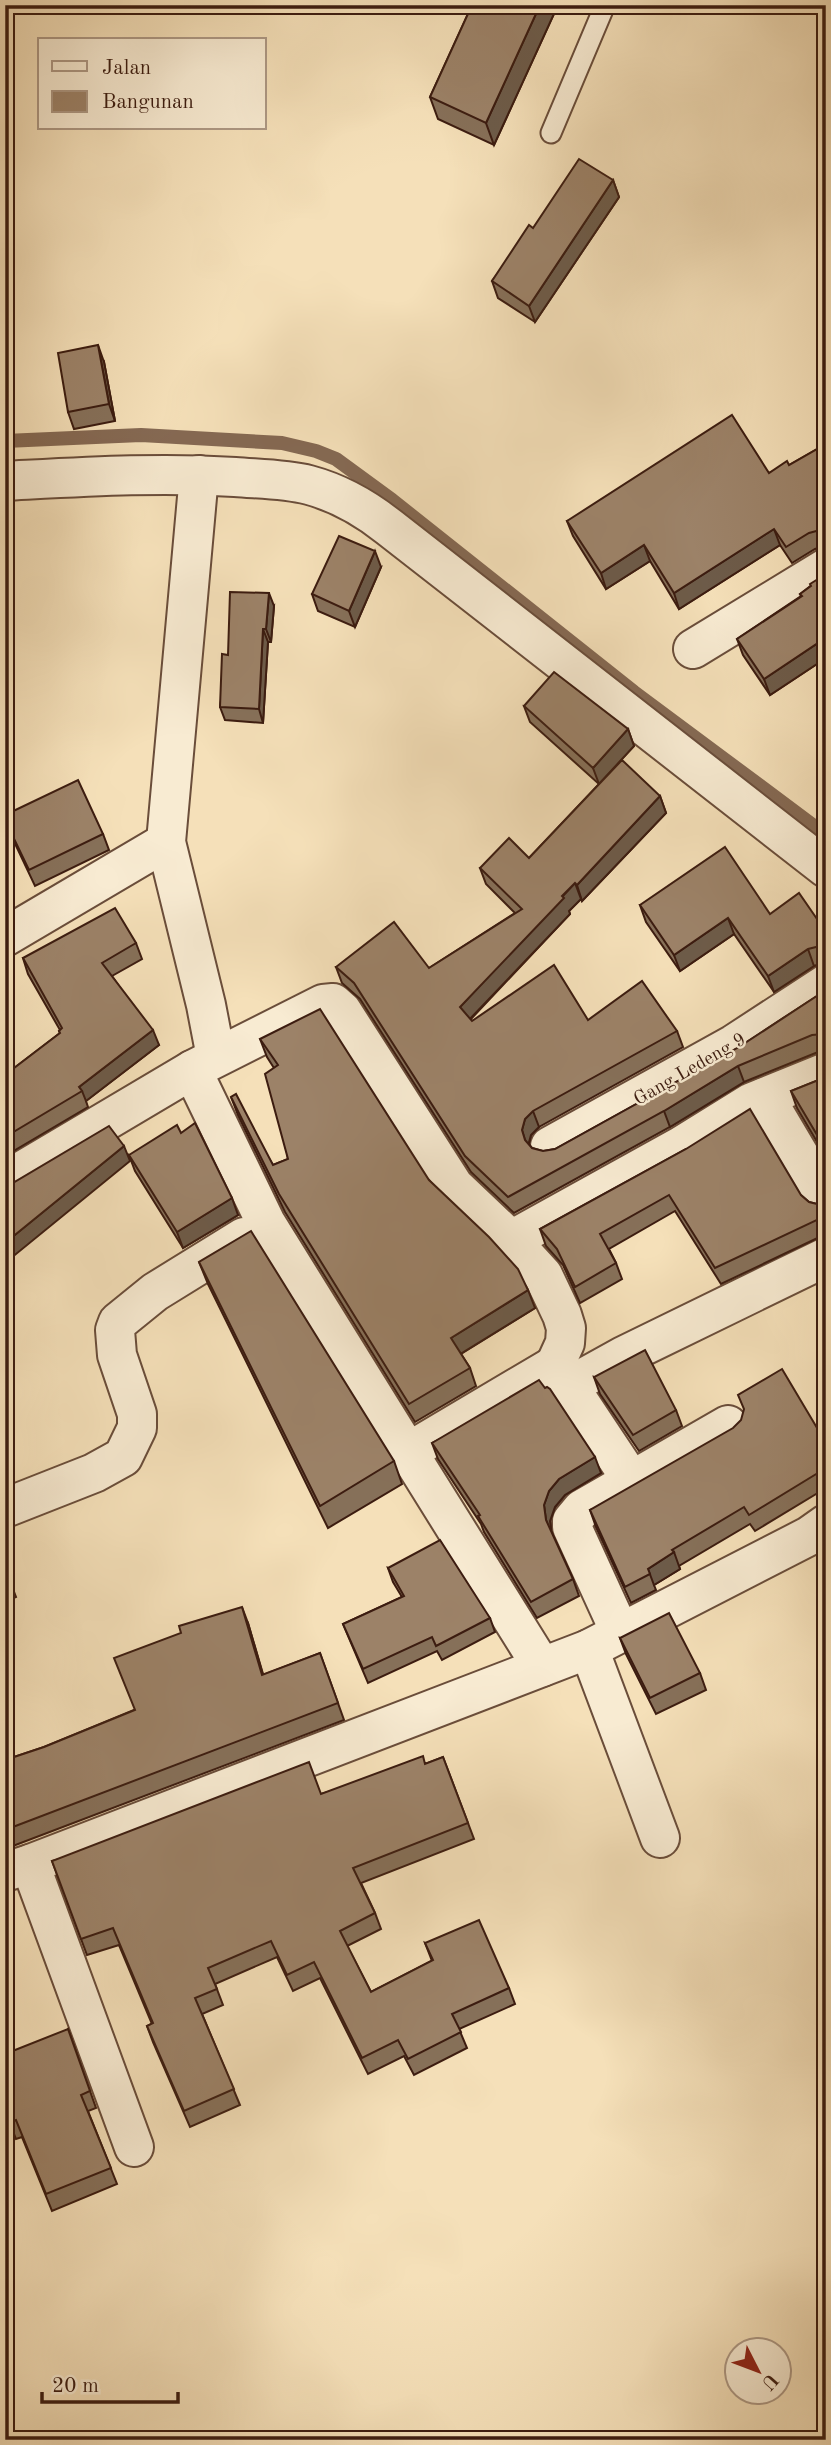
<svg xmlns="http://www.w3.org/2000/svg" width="831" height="2445" font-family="'Old Standard TT',serif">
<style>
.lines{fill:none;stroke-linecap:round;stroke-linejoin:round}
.stream{stroke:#856953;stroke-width:14}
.lane-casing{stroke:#6a4d3a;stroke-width:23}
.street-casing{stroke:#6a4d3a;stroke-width:42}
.lane{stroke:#f8ebd2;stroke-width:19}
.street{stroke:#f8ebd2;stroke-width:38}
.wall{fill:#867059;stroke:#3c1c10;stroke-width:2}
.shaded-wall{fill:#6d5b49;stroke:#3c1c10;stroke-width:2}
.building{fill:#9c8268;stroke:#3c1c10;stroke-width:2}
.labels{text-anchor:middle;stroke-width:5;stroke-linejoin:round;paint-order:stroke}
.street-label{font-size:19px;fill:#3c1c10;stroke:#f8ebd2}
</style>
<rect width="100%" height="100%" fill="#f5e0b9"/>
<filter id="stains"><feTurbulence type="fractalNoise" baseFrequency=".00286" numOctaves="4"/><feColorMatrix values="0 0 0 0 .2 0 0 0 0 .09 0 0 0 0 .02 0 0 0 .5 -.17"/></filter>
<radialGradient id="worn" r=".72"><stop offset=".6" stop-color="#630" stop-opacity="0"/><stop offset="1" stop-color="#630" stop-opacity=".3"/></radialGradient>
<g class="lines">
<polyline class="stream" points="5,441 141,435 282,443 316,451 336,459 392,500 634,692 826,835"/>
<defs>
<polyline id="lane" points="551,133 605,5"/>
<g id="street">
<polyline points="199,475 166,842 206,1005 216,1057"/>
<path d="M5 481C82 477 158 472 235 477 259 479 285 479 309 485 339 493 365 508 389 527L826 868"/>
<polyline points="693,649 826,568"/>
<polyline points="5,937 166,842"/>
<polyline points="192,1070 266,1223 408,1452 555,1365 632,1481"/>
<polyline points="765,1097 826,1200"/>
<polyline points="550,1146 734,1044 826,984"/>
<polyline points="5,1181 192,1070 323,1004 333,1003 342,1011 454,1186 511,1240 543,1275 562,1315 566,1328 565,1343 555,1365"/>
<polyline points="511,1240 681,1146 752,1102 826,1072"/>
<polyline points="567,1387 623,1356 826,1257"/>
<polyline points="408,1452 542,1667"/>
<polyline points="5,1508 94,1473 123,1457 137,1428 137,1414 117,1355 115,1330 118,1322 155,1292 244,1237"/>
<polyline points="620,1632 572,1527 572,1521 582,1509 728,1425"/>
<polyline points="589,1649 660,1838"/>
<polyline points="30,1864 134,2147"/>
<polyline points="5,1872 30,1864 589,1649 809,1536 826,1524"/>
</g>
</defs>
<use href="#lane" class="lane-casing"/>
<use href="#street" class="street-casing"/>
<use href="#lane" class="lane"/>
<use href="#street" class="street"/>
</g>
<g class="wall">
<polygon points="472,5 558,5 494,145 438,119 430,97"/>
<polygon points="613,180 619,197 535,322 498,298 492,281 533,228"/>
<polygon points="104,362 115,421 74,429 68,412"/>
<polygon points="826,444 826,546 815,549 792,563 780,545 679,609 650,561 606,589 573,536 567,521 769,473 789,465"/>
<polygon points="381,567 355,627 318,611 312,594"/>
<polygon points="826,574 826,658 770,695 743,655 737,639 801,596 800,594"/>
<polygon points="274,606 271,642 268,642 263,723 225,720 220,707 228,655"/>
<polygon points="524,706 628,729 634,746 605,777 660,796 666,813 582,901 581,899 569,911 570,914 471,1019 472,1021 588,1020 677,1031 683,1047 539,1127 531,1135 529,1144 532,1148 543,1151 555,1149 739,1047 826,990 826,1051 818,1052 744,1082 670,1127 514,1213 471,1172 360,999 342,983 336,967 429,968 515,913 486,884 480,868 529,858 599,784 530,722"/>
<polygon points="5,821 103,834 109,850 35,886 10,833"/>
<polygon points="640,905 770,914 826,932 826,962 814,966 774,992 734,934 680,971 646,922"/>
<polygon points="136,943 142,959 112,976 159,1045 86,1101 88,1107 5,1156 5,1075 60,1033 59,1031 60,1030 28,974 23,958"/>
<polygon points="260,1039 429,1180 535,1308 461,1354 470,1368 476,1386 415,1422 285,1212 238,1115 231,1097 273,1165 288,1159 274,1068 267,1057"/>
<polygon points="826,1077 826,1157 797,1108 791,1091"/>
<polygon points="686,1149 801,1195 809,1202 821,1205 826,1204 826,1234 721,1284 675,1211 609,1249 616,1263 622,1279 580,1303 563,1265 546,1246 540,1229"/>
<polygon points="129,1155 238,1215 183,1248 135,1171"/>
<polygon points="199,1262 394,1461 402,1484 328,1528 208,1284"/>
<polygon points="594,1377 676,1410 682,1426 639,1451 600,1394"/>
<polygon points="545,1388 601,1473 565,1495 555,1507 550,1521 551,1531 573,1579 579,1596 537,1618 484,1532 481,1524 438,1459 432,1443"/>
<polygon points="826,1443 826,1488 755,1531 750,1524 679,1566 680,1569 654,1585 656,1590 631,1603 596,1527 590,1510"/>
<polygon points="5,1568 16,1597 5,1602"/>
<polygon points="388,1568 490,1618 495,1632 442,1660 437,1651 368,1683 343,1624 402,1597 393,1582"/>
<polygon points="248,1623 263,1675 320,1653 344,1720 5,1849 5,1760 44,1747 134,1710"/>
<polygon points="620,1638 700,1673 706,1690 656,1714 626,1654"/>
<polygon points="443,1757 474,1839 361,1883 375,1913 381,1929 347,1946 371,1992 432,1961 425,1943 509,1988 515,2004 459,2029 467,2048 414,2075 404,2056 368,2074 320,1978 293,1991 277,1957 215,1984 223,2005 202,2014 240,2105 190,2127 153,2042 147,2026 152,2024 119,1945 87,1955 52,1861 321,1794 425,1764"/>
<polygon points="68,2029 96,2108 88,2111 117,2184 52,2211 22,2137 16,2139 5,2110"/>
</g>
<g class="shaded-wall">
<polygon points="540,5 558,5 494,145 486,123"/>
<polygon points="613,180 619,197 535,322 529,306"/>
<polygon points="98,345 104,362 115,421 109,404"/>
<polygon points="774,529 780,545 679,609 674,593"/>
<polygon points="644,545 650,561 606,589 601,573"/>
<polygon points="375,551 381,567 355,627 349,611"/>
<polygon points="269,593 274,606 271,642 266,629"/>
<polygon points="263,629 268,642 263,723 259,709"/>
<polygon points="824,639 826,644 826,658 770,695 764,679"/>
<polygon points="628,729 634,746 599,784 593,768"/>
<polygon points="660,796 666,813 582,901 577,885"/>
<polygon points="575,883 581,899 569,911 570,914 466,1023 460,1007"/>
<polygon points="728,918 734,934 680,971 674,955"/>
<polygon points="808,949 814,966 774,992 768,976"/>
<polygon points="153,1030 159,1045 86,1101 82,1091 79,1087"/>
<polygon points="738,1066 744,1082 670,1127 664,1111"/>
<polygon points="533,1111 539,1127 531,1135 528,1146 525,1140 522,1130 525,1119"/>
<polygon points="124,1146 130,1161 5,1263 5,1243"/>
<polygon points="232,1198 238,1215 183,1248 177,1232"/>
<polygon points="826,1214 826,1234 823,1236 817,1220"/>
<polygon points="528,1290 535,1308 457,1356 451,1338"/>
<polygon points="595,1457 601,1473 565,1495 555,1507 550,1521 552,1536 546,1520 544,1505 549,1491 559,1479"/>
<polygon points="674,1552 680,1569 654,1585 648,1569"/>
<polygon points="242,1607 248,1623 268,1691 262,1675"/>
</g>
<g class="building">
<polygon points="472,5 540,5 486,123 430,97"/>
<polygon points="579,159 613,180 529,306 492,281 529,225 533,228"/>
<polygon points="98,345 109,404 68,412 58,353"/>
<polygon points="732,415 769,473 787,461 789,465 826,444 826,532 820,530 809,533 786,547 774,529 674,593 644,545 601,573 567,521"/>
<polygon points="339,536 375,551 349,611 312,594"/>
<polygon points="826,574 826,642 824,639 764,679 737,639 802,596 800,594 811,586 810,584"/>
<polygon points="230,592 269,593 266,629 263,629 259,709 220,707 222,654 228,655"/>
<polygon points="554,672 628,729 593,768 524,706"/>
<polygon points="622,760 660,796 577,885 575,883 562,896 564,898 460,1007 472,1021 554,965 588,1020 642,981 677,1031 533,1111 525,1119 522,1130 525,1140 532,1148 543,1151 555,1149 739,1047 826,990 826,1035 824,1034 812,1035 738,1066 664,1111 508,1197 465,1156 354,983 336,967 394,922 429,968 522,909 480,868 509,838 529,858"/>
<polygon points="78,780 103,834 29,870 5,820 5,815"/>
<polygon points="725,847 770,914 799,893 826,932 826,947 820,946 808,949 768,976 728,918 674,955 640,905"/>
<polygon points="115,908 136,943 102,963 153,1030 79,1087 82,1091 5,1137 5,1075 60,1033 59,1031 62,1028 23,958"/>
<polygon points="320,1009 429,1180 489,1237 518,1269 528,1290 451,1338 470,1368 409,1404 279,1194 231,1097 236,1094 273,1165 288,1159 265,1074 278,1065 260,1039"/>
<polygon points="826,1077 826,1150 791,1091"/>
<polygon points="750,1109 801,1195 809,1202 821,1205 826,1204 826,1214 817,1220 715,1268 669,1195 600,1234 616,1263 575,1287 557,1249 540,1229 686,1149"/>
<polygon points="195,1123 232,1198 177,1232 129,1155 177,1125 181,1133"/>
<polygon points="109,1126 124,1146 5,1243 5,1186 11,1184"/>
<polygon points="251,1231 394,1461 320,1506 199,1262"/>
<polygon points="645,1350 676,1410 633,1435 594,1377"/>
<polygon points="782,1369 826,1443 826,1468 749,1515 744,1507 672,1550 674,1552 648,1569 650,1574 625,1587 590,1510 733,1428 741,1420 744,1409 738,1395"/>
<polygon points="539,1380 545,1388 547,1387 550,1389 595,1457 559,1479 549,1491 544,1505 546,1520 573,1579 531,1602 478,1516 480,1515 432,1443"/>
<polygon points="440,1540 490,1618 436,1646 432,1637 363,1669 343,1624 404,1596 388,1568"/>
<polygon points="5,1568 10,1581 5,1583"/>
<polygon points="242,1607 262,1675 320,1653 338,1703 5,1830 5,1760 44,1747 135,1710 114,1658 181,1633 179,1626"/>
<polygon points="669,1613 700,1673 650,1698 620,1638"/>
<polygon points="423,1756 425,1764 443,1757 468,1823 353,1868 375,1913 340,1931 371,1992 433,1960 425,1943 479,1920 509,1988 452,2014 461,2032 408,2059 398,2040 362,2058 314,1962 287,1975 271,1941 208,1968 217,1989 195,1998 234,2089 184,2111 147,2026 153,2023 113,1928 81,1939 52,1861 309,1762 321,1794"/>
<polygon points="68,2029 90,2091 81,2095 111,2168 46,2194 16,2120 10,2122 5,2109 5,2054"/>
</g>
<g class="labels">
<g class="street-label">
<text transform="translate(689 1068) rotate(-30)" y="7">Gang Ledeng 9</text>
</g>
</g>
<rect width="831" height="2445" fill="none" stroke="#f5e0b9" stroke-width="28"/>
<rect x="7" y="7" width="817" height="2431" fill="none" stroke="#3c1c10" stroke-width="3.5"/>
<rect x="14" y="14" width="803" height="2417" fill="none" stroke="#3c1c10" stroke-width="2"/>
<rect x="38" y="38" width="228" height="91" fill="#f8ebd2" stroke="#ad9884" stroke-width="2"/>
<rect x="52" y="61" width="35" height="10" fill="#f8ebd2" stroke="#ad9884" stroke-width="2"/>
<text x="102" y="74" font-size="21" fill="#3c1c10">Jalan</text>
<rect x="52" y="91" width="35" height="21" fill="#9c8268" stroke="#ad9884" stroke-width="2"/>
<text x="102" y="108" font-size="21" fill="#3c1c10">Bangunan</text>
<g transform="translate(758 2371) rotate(132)"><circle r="33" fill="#f8ebd2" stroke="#ad9884" stroke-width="2"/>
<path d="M0-5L12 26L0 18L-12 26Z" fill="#8f2418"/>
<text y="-10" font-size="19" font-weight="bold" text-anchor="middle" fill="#3c1c10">U</text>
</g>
<path d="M42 2392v10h136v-10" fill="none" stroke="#3c1c10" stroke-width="3.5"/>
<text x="52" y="2392" font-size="21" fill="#3c1c10" stroke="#f8ebd2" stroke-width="5" paint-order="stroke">20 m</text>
<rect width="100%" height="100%" filter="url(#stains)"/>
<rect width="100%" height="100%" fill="url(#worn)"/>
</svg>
